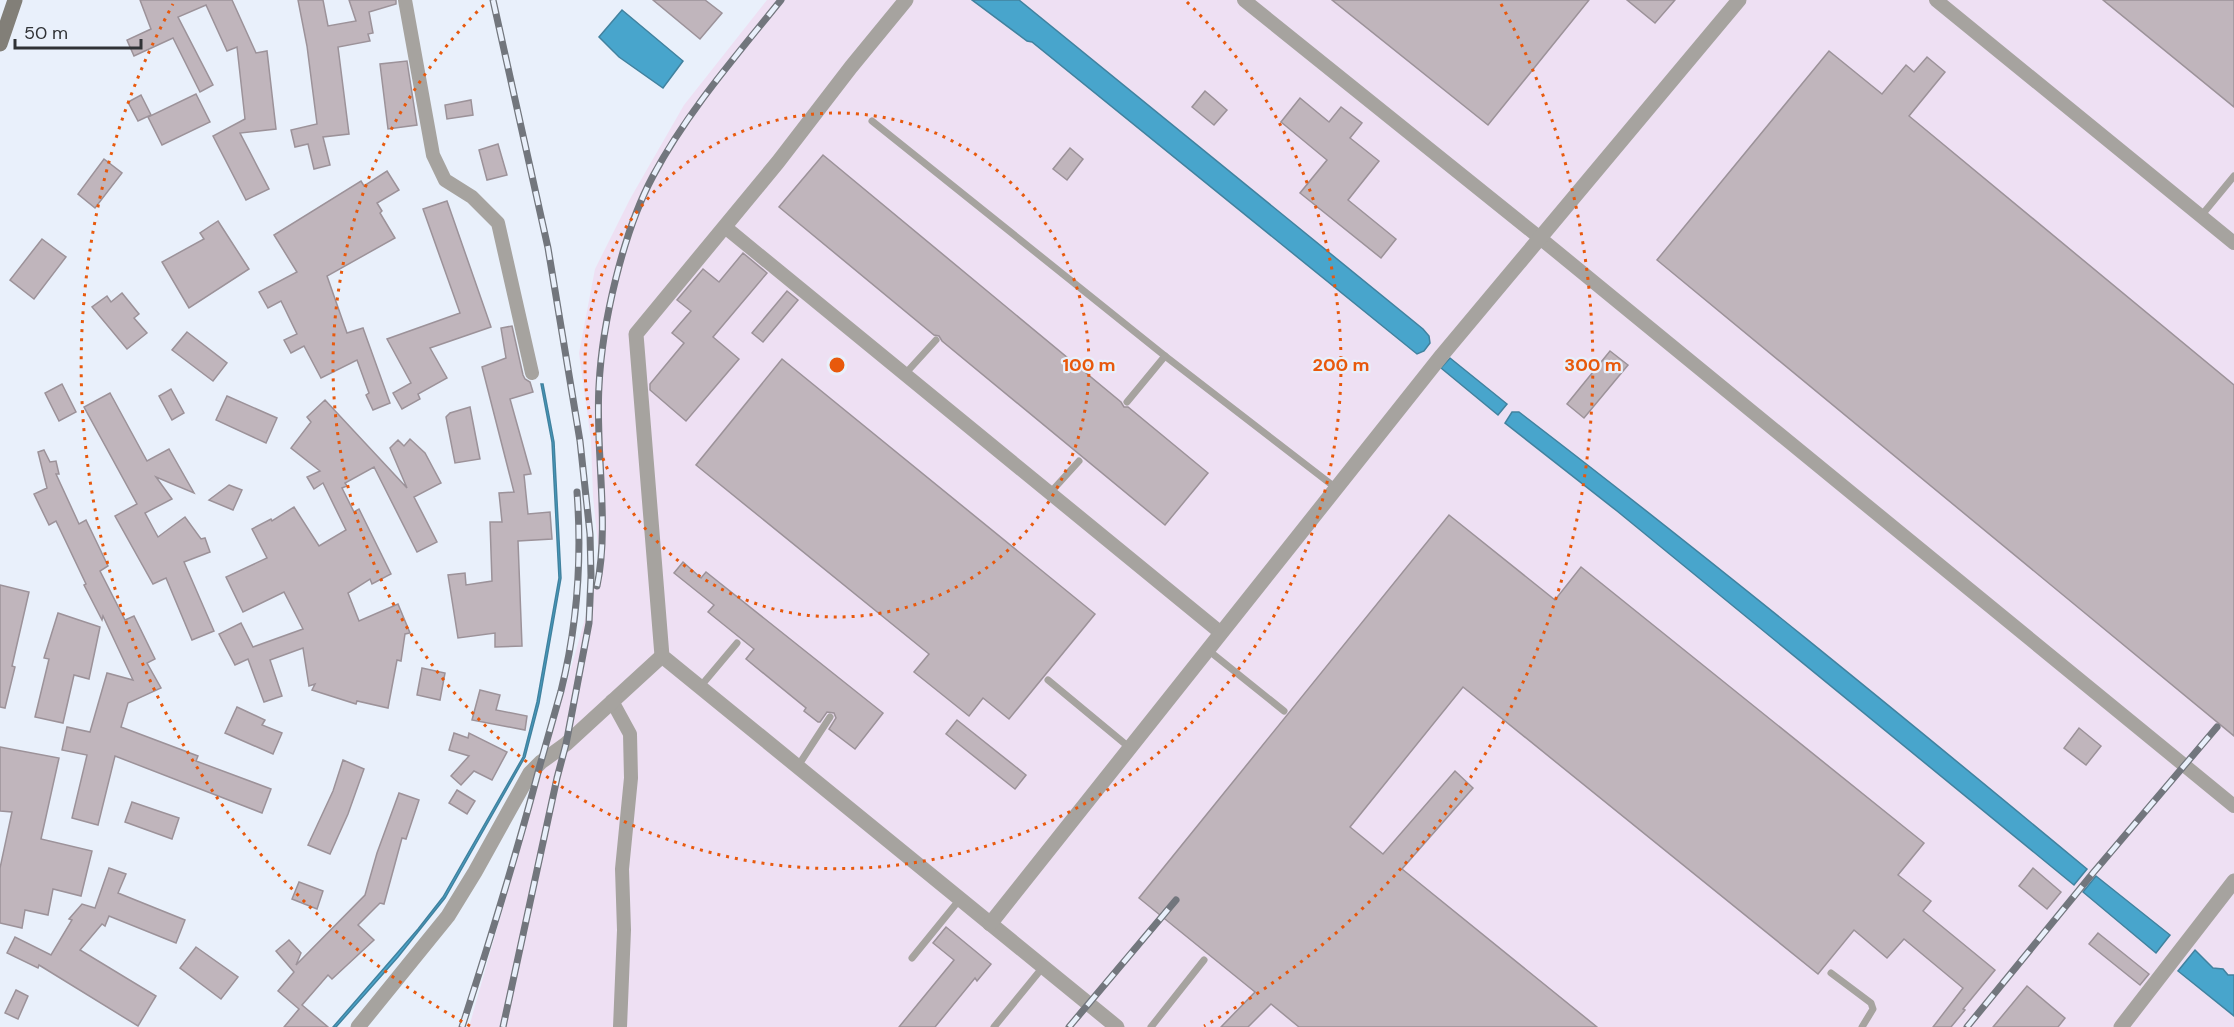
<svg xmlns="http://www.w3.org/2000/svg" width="2234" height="1027" font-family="'DM Sans',sans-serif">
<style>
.industrial{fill:#eee0f3}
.water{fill:#48a5cc;stroke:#41829f;stroke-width:1.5}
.building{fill:#c0b5bc;stroke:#9c9299;stroke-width:1.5}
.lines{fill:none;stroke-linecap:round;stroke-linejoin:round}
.service{stroke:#a6a39f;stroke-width:7}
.minor{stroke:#a6a39f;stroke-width:14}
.tertiary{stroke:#a6a39f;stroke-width:15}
.secondary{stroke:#827f78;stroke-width:15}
.rail-casing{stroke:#72767d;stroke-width:7}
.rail{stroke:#e9f0fb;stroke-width:4.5;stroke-dasharray:14;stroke-linecap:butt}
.ring{fill:none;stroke:#e8590c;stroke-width:3;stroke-dasharray:3 6}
.centre{fill:#e8590c;stroke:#e9f0fb;stroke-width:3}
.ring-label{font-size:18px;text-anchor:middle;font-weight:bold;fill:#e8590c;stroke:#e9f0fb;stroke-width:4.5;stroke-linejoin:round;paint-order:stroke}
</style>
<rect width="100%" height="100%" fill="#e9f0fb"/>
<polygon class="industrial" points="767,0 2234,0 2234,1027 469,1027 600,566 593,496 591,440 579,353 595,269 630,199 684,105"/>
<g class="water">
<polygon points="972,0 1019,0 1423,329 1429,336 1430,343 1424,351 1417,354 1032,42 1027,41"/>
<polygon points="622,10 683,61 663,88 619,57 599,37"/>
<polygon points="1450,358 1507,404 1498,415 1441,368"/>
<polygon points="541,384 543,384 554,442 561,578 539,703 525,757 445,898 398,957 336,1027 333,1027 418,929 443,897 523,757 537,702 559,578 552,442"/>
<path d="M1512 412H1519C1712 560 1900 714 2087 869L2074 885 1617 511 1505 423Z"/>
<polygon points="2096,876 2170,935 2156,953 2083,892"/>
<polygon points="2195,950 2213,968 2223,969 2228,975 2234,975 2234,1016 2178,971"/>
</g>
<g class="building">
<polygon points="140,0 232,0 256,53 267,51 276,129 240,133 269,189 246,200 213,136 245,119 237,47 227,51 206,5 178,17 213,85 200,92 173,38 134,56 127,40 151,29"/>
<polygon points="298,0 323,0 328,26 356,21 349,0 396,0 396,4 369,12 373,33 368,34 370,41 338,47 349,134 323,137 330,165 314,169 308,144 295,147 291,130 317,124 307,46"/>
<polygon points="653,0 705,0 722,13 700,39"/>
<polygon points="1332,0 1589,0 1488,125"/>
<polygon points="1627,0 1675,0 1655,23"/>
<polygon points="2103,0 2234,0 2234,107"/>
<polygon points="1829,51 1882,94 1906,65 1914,72 1927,57 1945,72 1909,116 2234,385 2234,736 1657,260"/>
<polygon points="407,61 417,125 388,129 380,64"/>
<polygon points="1205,91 1227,110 1214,125 1192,107"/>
<polygon points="196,94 210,122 162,145 148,117"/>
<polygon points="141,95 151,115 138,121 128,102"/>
<polygon points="1300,98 1329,122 1341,107 1362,123 1350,138 1379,161 1348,200 1396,239 1381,258 1300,193 1327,160 1281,122"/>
<polygon points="471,100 473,115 447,119 445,105"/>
<polygon points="498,144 507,175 487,180 479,150"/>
<polygon points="1070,148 1083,159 1067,180 1053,169"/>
<polygon points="823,155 1121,402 1124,407 1128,407 1208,473 1165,525 942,341 939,336 934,335 779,207"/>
<polygon points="104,159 122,173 95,208 78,194"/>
<polygon points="387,171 399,190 377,203 382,211 380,213 395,238 327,276 347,333 363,328 390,403 373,410 366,395 369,393 357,360 321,378 304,346 291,353 284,340 297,334 281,301 268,308 259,292 297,272 274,235 361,181 364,186"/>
<polygon points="447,201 491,327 430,348 447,378 418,394 420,399 402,409 393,393 411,383 387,339 460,313 423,209"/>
<polygon points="218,221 249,269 189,308 162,262 204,239 200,233"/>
<polygon points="42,239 66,257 34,299 10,280"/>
<polygon points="743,253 767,273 713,337 739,359 686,421 650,390 650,384 684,343 672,333 691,311 677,300 703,269 719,282"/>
<polygon points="787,291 798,300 763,342 752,333"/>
<polygon points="122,293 139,314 134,318 147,333 127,349 92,307 107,296 111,302"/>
<polygon points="512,326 523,375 525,379 530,382 533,392 510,399 531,474 524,475 528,514 550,512 552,539 518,541 522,646 495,647 495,633 458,638 448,575 465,573 466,585 492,581 490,522 502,522 499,493 514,492 482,367 506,358 501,328"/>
<polygon points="187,332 227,363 213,381 172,350"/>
<polygon points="1610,351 1628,365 1584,418 1567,404"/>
<polygon points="782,359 1095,614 1009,719 983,698 969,716 914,672 929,654 696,465"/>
<polygon points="62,384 76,412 59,421 45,393"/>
<polygon points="171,389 184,413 172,420 159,396"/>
<polygon points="110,393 147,461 169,449 194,493 156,477 172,499 145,513 158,537 185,517 201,539 205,538 210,552 184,562 214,631 192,640 166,578 153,584 115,516 137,504 84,407"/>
<polygon points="227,396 277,418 266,443 216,420"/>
<polygon points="325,400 407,488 390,448 398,440 404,446 410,439 425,453 441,483 414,497 437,542 417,552 374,467 345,483 347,486 342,488 354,512 359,509 391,574 372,584 370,579 348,593 359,621 398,604 410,633 405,634 401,661 397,660 388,708 357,701 356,704 312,690 315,684 309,686 303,648 270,660 282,696 264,702 248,659 235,665 219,634 241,623 253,647 303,629 284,592 243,612 226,577 267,558 252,529 271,519 272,521 294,507 319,546 346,530 323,483 314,489 307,477 320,471 291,448 311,422 307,417"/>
<polygon points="470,407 480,459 455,463 446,417 450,413"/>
<polygon points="44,450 50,462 56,461 59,474 56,474 79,524 86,520 108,566 100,571 125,620 134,616 155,659 147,663 161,688 128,703 121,727 198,756 196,761 271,789 262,813 115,756 98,825 72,818 87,755 62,750 67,727 90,732 107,673 133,680 103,616 102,620 84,585 86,584 56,521 49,525 34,494 47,488 38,452"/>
<polygon points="229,485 242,490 233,510 209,500"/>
<polygon points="1449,515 1555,600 1581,567 1924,843 1898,875 1931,901 1923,911 1995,970 1963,1009 1965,1010 1951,1027 1933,1027 1963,988 1904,939 1887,958 1854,930 1818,974 1463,687 1350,827 1383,854 1455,771 1473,788 1402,869 1597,1027 1299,1027 1271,1004 1248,1027 1221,1027 1255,992 1139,898"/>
<polygon points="683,562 701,578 706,572 883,713 855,749 829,729 836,718 834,713 827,712 820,722 818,722 804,711 806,708 746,659 754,649 708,612 714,605 674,573"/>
<polygon points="0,585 29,592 12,666 15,667 5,708 0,707"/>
<polygon points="58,613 100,627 89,679 74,675 63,723 35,717 49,659 44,658"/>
<polygon points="422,668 445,673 440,700 417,695"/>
<polygon points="480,690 500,695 496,710 527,716 525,730 472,720"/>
<polygon points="237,707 265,720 262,725 282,733 273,754 225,733"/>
<polygon points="957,720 1026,775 1015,789 946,734"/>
<polygon points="2079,728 2101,746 2086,765 2064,748"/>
<polygon points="454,733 468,738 469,733 507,752 492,780 474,771 461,785 451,776 469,756 449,750"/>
<polygon points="0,747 59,758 41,839 92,851 81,896 53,889 48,915 25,910 22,928 0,923 0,868 12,812 0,811"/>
<polygon points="343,760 364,769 348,814 330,854 308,845 333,791"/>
<polygon points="457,790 475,801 467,814 449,803"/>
<polygon points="399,793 419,800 406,839 402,838 384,904 380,903 358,925 374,940 332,979 328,975 302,1005 328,1027 284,1027 299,1009 278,991 294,972 276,951 289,940 301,953 296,965 365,895 377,853"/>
<polygon points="132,802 179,818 172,839 125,822"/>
<polygon points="109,868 126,874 118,893 185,920 176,943 109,916 105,926 102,924 80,950 156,996 138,1026 39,965 38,968 7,953 15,937 51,955 72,920 69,919 82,904 95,908"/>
<polygon points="2033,868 2061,892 2047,909 2019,886"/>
<polygon points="299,882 323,891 317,909 292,899"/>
<polygon points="946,927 991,964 977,981 975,978 935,1027 899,1027 954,960 933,943"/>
<polygon points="2098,933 2149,974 2140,985 2089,944"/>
<polygon points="196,947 238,977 221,999 180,968"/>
<polygon points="2027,986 2065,1018 2058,1027 1993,1027"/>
<polygon points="16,990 28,996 18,1019 5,1013"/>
</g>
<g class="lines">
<g class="service">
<polyline points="872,121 1165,356 1336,488"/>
<polyline points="2201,216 2234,176"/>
<polyline points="905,374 936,340"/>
<polyline points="1127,402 1165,356"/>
<polyline points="1050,493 1079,461"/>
<polyline points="1208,650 1284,711"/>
<polyline points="1048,680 1130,748"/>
<polyline points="700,687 737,643"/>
<polyline points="798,766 830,717"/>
<polyline points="912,958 960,899"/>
<polyline points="1831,973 1871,1003 1873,1009 1862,1027"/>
<polyline points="994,1027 1043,967"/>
<polyline points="1151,1027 1204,960"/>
</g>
<g class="minor">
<polyline points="405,0 433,155 445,180 472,197 498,223 532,373"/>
<polyline points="1244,0 1540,238 2234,806"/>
<polyline points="1936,0 2234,243"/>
<polyline points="725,227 1221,633"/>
<polyline points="612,701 630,734 631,778 622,869 624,930 620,1027"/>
</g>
<g class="tertiary">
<polyline points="906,0 851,67 778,162 636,334 662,656 1117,1027"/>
<polyline points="990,924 1442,355 1739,0"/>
<polyline points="358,1027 448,916 475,872 530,773 541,762 566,744 662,656"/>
<polyline points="2121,1027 2234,881"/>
</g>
<polyline class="secondary" points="0,44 15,0"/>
<defs>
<g id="rail">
<polyline points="493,0 548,248 580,441 590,534 591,576 589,623 566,744 557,778 503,1027"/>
<path d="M597 586C610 525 595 450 599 386 602 323 623 232 653 176 687 112 736 56 781 0"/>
<path d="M462 1027C490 940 517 853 540 765 547 740 554 716 561 691 577 627 582 558 577 492"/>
<polyline points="1069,1027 1176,900"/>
<polyline points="1967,1027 2093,873 2217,727"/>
</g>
</defs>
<use href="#rail" class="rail-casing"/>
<use href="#rail" class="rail"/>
</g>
<g class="ring">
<circle cx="837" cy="365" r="252"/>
<path d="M1187 2A504 504 0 1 1 487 2"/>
<path d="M470 1026A756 756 0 0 1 173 4M1501 4A756 756 0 0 1 1204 1026"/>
</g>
<circle cx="837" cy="365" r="9" class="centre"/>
<g class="ring-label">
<text x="1089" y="371">100 m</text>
<text x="1341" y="371">200 m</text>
<text x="1593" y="371">300 m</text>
</g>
<path d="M15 39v9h126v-9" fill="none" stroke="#303236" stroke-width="3"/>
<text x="24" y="39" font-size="18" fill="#303236" stroke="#e9f0fb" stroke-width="4.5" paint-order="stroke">50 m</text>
</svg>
